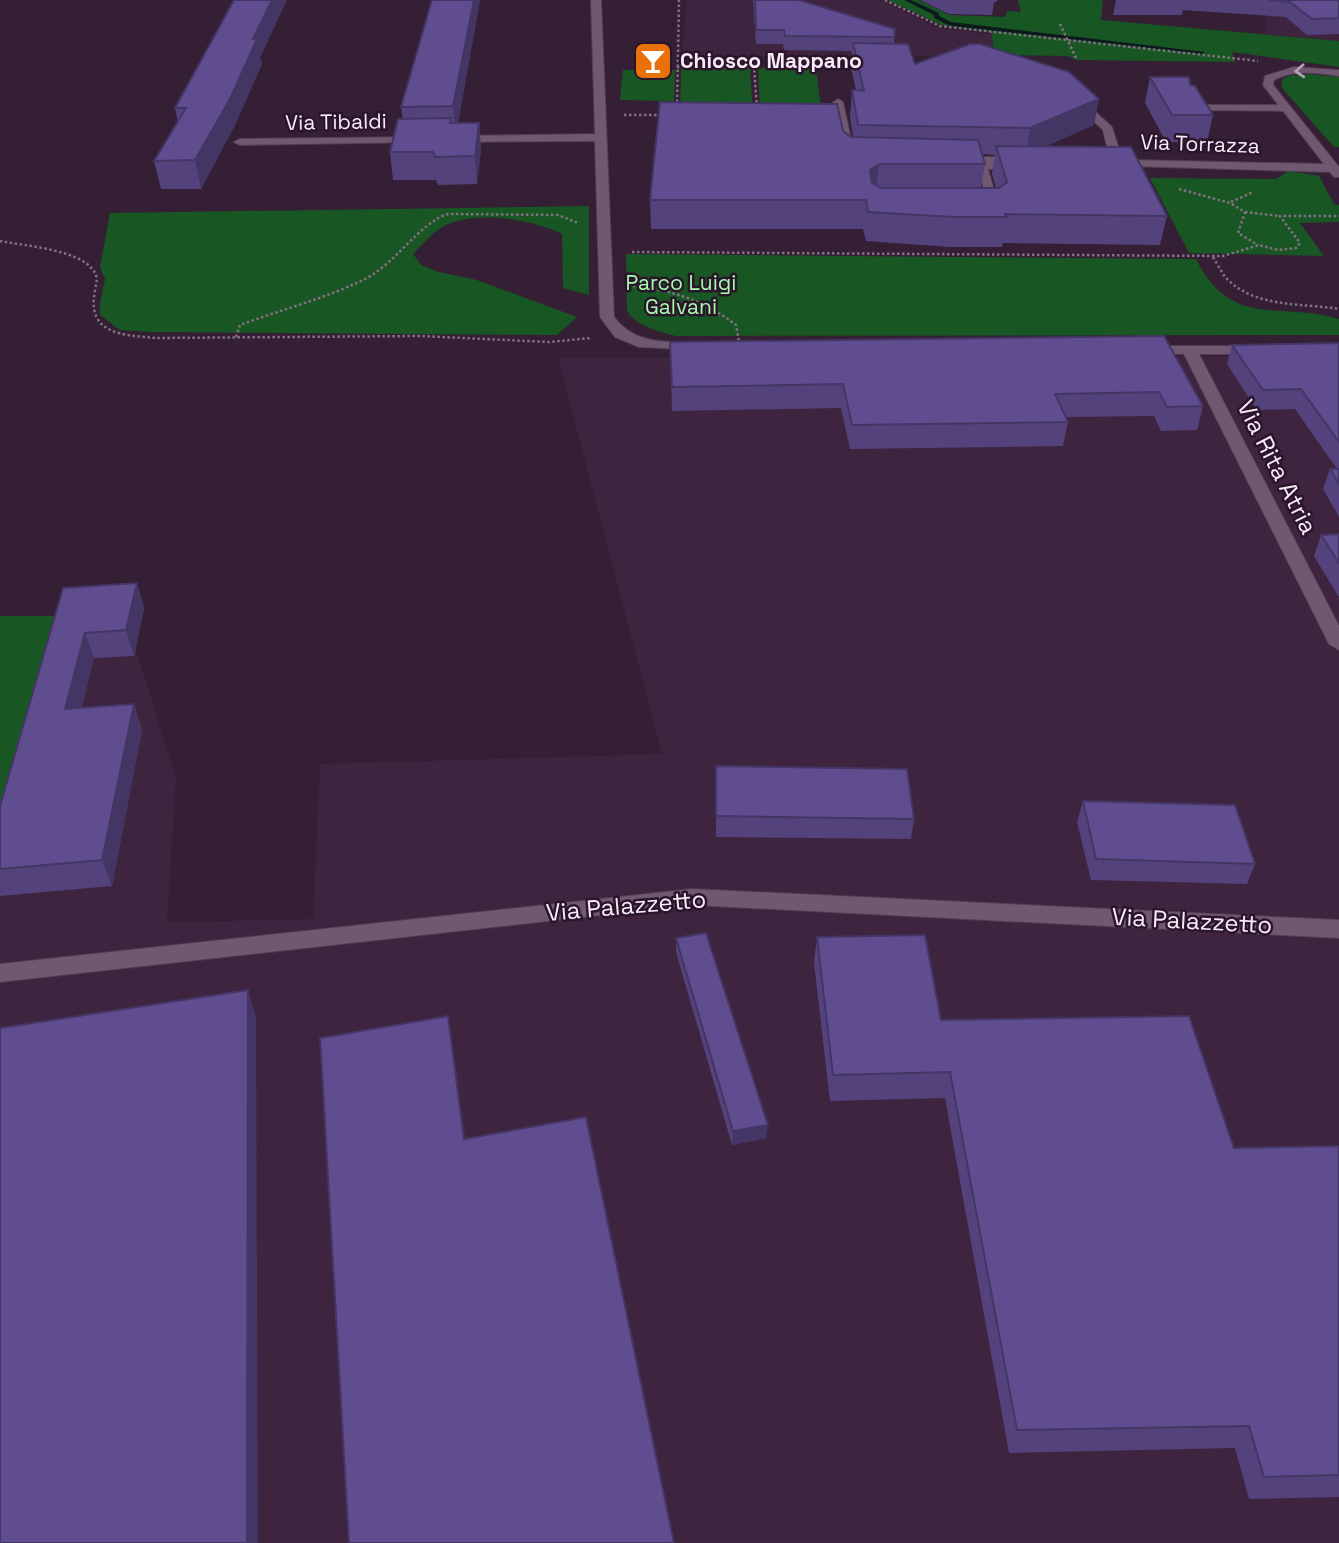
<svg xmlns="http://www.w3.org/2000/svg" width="1339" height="1543" font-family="'Space Grotesk',sans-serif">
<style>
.built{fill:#3f243f}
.green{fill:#185623}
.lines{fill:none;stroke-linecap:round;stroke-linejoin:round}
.stream{fill:#0c1a1d;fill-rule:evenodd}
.lane-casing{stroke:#503d51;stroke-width:2}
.street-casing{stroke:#503d51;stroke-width:2}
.path{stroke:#837183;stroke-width:2.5;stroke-dasharray:2.5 2.5;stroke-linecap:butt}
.lane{fill:#705870;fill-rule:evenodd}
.street{fill:#705870;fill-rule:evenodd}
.wall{fill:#53427b;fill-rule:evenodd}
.shaded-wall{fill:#433664}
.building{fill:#604d8f;stroke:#433664;stroke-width:2}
.oneway{stroke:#b4a1b4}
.labels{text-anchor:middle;stroke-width:5;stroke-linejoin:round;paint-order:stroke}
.far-poi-label{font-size:21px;font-weight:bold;fill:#f9eaf9;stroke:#2a152a;text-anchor:start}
.far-street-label{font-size:21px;fill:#f9eaf9;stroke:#2a152a}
.far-park-label{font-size:21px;fill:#a5fbac;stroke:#2a152a}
.street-label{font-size:24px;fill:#f9eaf9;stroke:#2a152a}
</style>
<rect width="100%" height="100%" fill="#341f34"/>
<g class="built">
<polygon points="687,0 881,0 938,28 991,34 996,56 682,56"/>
<polygon points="1266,0 1339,0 1339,41 1266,34"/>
<polygon points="1339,356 1339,1543 0,1543 0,847 80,622 126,618 176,778 167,922 313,919 320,764 662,754 558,358"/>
</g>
<g class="green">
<polygon points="888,0 918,0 950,15 1005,17 1007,11 1021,12 1018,0 1103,0 1101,20 1339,41 1339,67 1232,52 1235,62 1077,60 1068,56 995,55 991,32 944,26"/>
<polygon points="681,68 750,68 753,114 680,113"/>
<polygon points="758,68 816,68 821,109 760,109"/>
<polygon points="623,70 675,70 674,101 620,100"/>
<polygon points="1308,74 1339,77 1339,147 1334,147 1282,88 1282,80 1288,76"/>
<polygon points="1289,171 1319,176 1334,204 1339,205 1339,222 1300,223 1324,256 1189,253 1150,178 1276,179"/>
<path d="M589 206V295L563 288 562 234C533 219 471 209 441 228 431 234 422 245 413 254L421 265 439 272 477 280 577 317 557 335 150 332 120 330 100 315V303L105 279 100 267 110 213Z"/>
<path d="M626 254 1196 259C1232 330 1279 301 1339 319V335L676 336C660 332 636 326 627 311Z"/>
<polygon points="0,616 80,616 0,845"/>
</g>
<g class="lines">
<polygon class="stream" points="904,0 911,0 939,13 939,16 951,22 1205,52 1202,54 950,26 934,18 934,15"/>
<defs>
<g id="lane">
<polygon points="1190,105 1285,105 1290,108 1285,111 1186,110 1186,106"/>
<polygon points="978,164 1019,164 1024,167 1019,170 988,169 1000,211 998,213 991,214 985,211 988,208"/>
</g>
<g id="street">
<path d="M591 0H601L614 317C636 345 663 341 696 343L701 344 703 347 701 350 639 347 615 337 600 317 595 141 451 142 445 139 451 136 595 134Z"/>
<path d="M1294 67 1339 70V76C1317 73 1295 69 1274 80L1273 85 1339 167V177H1334L1330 172 1126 166 1107 147 1103 130 1069 98 1078 96 1112 127 1118 146 1133 160 1324 164 1263 85 1265 76Z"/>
<polygon points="838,99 843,102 855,158 849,162 843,158 833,102"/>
<polygon points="419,137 423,138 423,142 240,145 234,142 240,139"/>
<polygon points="950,157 1020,157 1026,161 1020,165 954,164 950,163"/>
<polygon points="1145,346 1256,346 1263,350 1256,354 1199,354 1339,626 1339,650 1329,644 1184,354 1140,353 1138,350 1140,347"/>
<polygon points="692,889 1339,920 1339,938 692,905 0,982 0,964"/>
</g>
</defs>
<use href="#lane" class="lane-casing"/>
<use href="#street" class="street-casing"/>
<g class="path">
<polyline points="885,0 940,26 1258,61"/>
<polyline points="1060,24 1076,58"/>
<polyline points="677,67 754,67 757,108"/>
<polyline points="677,107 679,0"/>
<polyline points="624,115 661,115"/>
<polyline points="1179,189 1230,203 1245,212 1238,233 1258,245"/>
<polyline points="1231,202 1253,192"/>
<polyline points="1245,212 1280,216"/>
<path d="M0 241C24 246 78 249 93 270 99 277 96 283 95 291 86 335 124 335 156 338L420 336 549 342 591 338"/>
<polyline points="632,252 1223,256 1259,245 1278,250 1296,248 1300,243 1280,216 1339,216"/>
<path d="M1213 257C1218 265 1222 274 1228 280 1257 308 1303 303 1339 309"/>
<path d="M633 286C672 290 705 301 736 325L740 347"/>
<path d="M236 337 240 325C280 310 324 299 363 280 394 266 420 222 448 214L558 215 578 223"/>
</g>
<use href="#lane" class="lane"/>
<use href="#street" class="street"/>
</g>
<g class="wall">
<polygon points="432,0 480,0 458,123 479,123 481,150 477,184 438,185 436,180 393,180 390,152 403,119 401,107"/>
<path d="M753 0H799L895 29 894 44 915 64 1094 125 1046 146 1167 216 1160 245 1003 243 1002 247H950L866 241 863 229H651L650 200 843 131 851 137H853L850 117 852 90H856L851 69 852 51 784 50 783 44H756ZM982 154 995 155 992 174 996 188H981L985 164Z"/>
<polygon points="920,0 997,0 997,2 994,2 992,15 949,14"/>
<polygon points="1116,0 1339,0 1339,34 1307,35 1286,17 1183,10 1182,15 1113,15"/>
<polygon points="260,58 262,64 235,125 201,189 161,189 154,161 178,122 175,108"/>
<polygon points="1150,77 1190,85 1213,115 1207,142 1166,142 1145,103"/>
<polygon points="1164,336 1203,406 1197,430 1161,431 1154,416 1066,417 1068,422 1063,446 850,449 841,408 672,411 670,342"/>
<polygon points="1339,343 1339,517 1323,489 1330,469 1337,469 1295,409 1257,410 1227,364 1232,345"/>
<polygon points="1339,534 1339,596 1338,596 1314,556 1321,535"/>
<polygon points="137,583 144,608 134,656 94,658 81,708 134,704 142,730 112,886 0,896 0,806 63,588"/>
<polygon points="716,766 914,819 911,839 716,837"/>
<polygon points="1083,801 1255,864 1247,884 1091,880 1077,822"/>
<polygon points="817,937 941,1020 1234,1148 1339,1146 1339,1497 1249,1499 1235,1448 1009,1453 945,1098 830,1101 814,963"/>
<polygon points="676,938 766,1138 732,1145 676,952"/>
</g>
<g class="shaded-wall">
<polygon points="272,0 287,0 260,58 262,64 235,125 201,189 195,160"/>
<polygon points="474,0 480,0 456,133 453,106"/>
<polygon points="1099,99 1094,125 1026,155 1030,128"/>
<polygon points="479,123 481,150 477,184 475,156"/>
<polygon points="879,164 876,192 867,198 870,170"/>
<polygon points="137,583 144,608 134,656 126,630"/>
<polygon points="85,633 94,658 75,736 65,709"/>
<polygon points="134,704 142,730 112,886 102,860"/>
<polygon points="248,990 256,1016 258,1543 247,1543"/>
<polygon points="448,1016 452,1042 469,1165 464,1139"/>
<polygon points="768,1125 766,1138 732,1145 733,1131"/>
</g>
<g class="building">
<polygon points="234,0 272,0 253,39 257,39 230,99 195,160 154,161 186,108 175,108"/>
<polygon points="432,0 474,0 453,106 401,107"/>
<polygon points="755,0 799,0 895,29 894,37 785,36 784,30 756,30"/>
<polygon points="1269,0 1339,0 1339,18 1312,19 1290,2"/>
<polygon points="853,43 908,44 915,64 970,44 980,44 1069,72 1099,99 1030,128 858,125 852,90 864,91"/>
<polygon points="1150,77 1189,77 1190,85 1195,86 1213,115 1172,115"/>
<polygon points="660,102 837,104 843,131 851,137 978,140 985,164 879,164 870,170 872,183 881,188 999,188 1007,182 996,146 1131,147 1167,216 1005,214 1007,217 954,217 868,212 866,200 650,200"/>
<polygon points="451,118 450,123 479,123 475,156 435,157 433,152 390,152 398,119"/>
<polygon points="1164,336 1203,406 1167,407 1159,392 1055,394 1068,422 852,425 843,384 672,387 670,342"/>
<polygon points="1339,343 1339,442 1301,389 1263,390 1232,345"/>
<polygon points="1330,469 1339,469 1339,484"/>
<polygon points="1339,534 1339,563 1321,535"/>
<polygon points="137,583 126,630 85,633 65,709 134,704 102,860 0,869 0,806 63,588"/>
<polygon points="716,766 907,769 914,819 716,816"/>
<polygon points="1083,801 1235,805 1255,864 1096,859"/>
<polygon points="706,933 768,1125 733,1131 676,938"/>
<polygon points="925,935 941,1020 1189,1016 1234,1148 1339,1146 1339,1475 1264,1477 1249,1426 1017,1430 950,1072 833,1075 817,937"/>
<polygon points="248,990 247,1543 0,1543 0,1028"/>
<polygon points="448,1016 464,1139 586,1117 674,1543 349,1543 320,1038"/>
</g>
<defs><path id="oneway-chevron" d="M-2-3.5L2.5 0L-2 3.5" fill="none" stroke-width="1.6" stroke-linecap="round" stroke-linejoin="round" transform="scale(1.75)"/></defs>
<use class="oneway" href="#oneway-chevron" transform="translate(1300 71) rotate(177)"/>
<defs>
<symbol id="bar-square" viewBox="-11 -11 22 22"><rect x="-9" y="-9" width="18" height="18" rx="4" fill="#e8710a" stroke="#2a152a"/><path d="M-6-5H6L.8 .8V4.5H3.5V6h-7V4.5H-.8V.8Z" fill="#fff"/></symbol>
</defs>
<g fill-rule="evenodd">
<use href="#bar-square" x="631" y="39" width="44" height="44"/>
</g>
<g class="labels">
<g class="far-poi-label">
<text x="680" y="68">Chiosco Mappano</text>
</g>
<g class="far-street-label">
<text transform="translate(336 122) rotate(-1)" y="7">Via Tibaldi</text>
<text transform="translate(1200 144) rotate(2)" y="7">Via Torrazza</text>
</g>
<g class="far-park-label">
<text x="681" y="290">Parco Luigi<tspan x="681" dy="24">Galvani</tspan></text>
</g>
<g class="street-label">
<text transform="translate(1277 467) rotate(63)" y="8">Via Rita Atria</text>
<text transform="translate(626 906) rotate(-5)" y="8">Via Palazzetto</text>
<text transform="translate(1192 921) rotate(3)" y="8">Via Palazzetto</text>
</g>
</g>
</svg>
